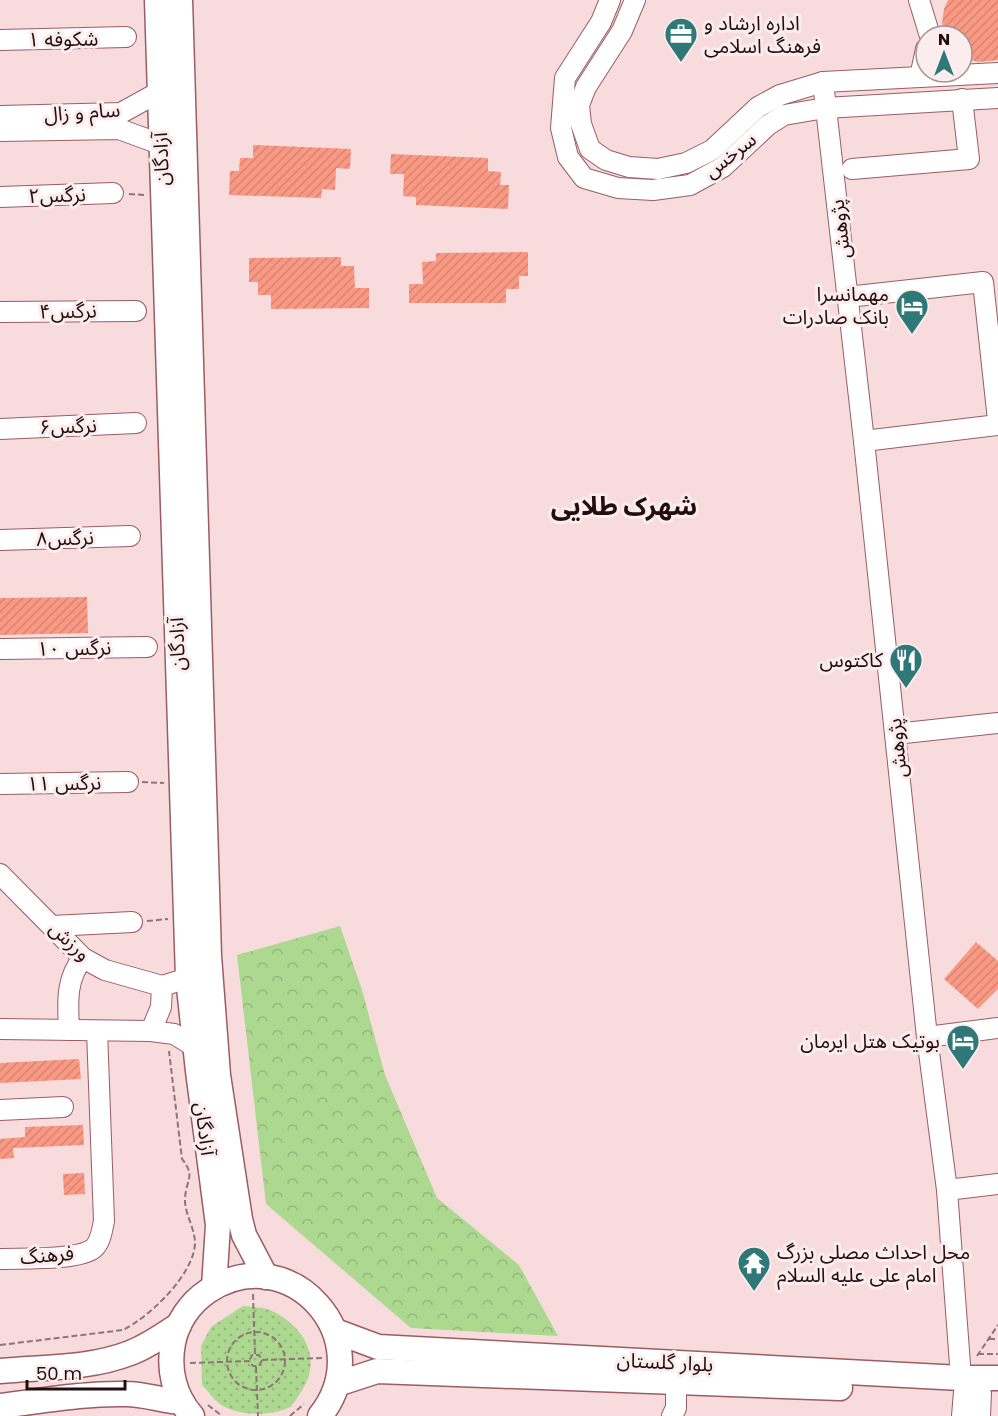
<svg xmlns="http://www.w3.org/2000/svg" width="998" height="1416" font-family="Poppins,'Noto Sans Arabic',sans-serif">
<style>
.grass{fill:url(#grass-dots)}
.forest{fill:url(#forest-crowns)}
.building{fill:url(#building-hatch)}
.lines{fill:none;stroke-linecap:round;stroke-linejoin:round}
.minor-casing{stroke:#995d63;stroke-width:22}
.major-casing{stroke:#995d63;stroke-width:27}
.path{stroke:#8f7578;stroke-width:2;stroke-dasharray:6 3;stroke-linecap:butt}
.minor{stroke:#fff;stroke-width:20}
.major{stroke:#fff;stroke-width:24}
.labels{text-anchor:middle;stroke-width:6;stroke-linejoin:round;paint-order:stroke}
.poi-label{font-size:20px;fill:#240d10;stroke:#fbeced;text-anchor:end}
.street-label{font-size:20px;fill:#240d10;stroke:#fbeced}
.district-label{font-size:26px;font-weight:bold;fill:#240d10;stroke:#fbeced}
</style>
<defs>
<pattern id="grass-dots" width="8" height="8" patternUnits="userSpaceOnUse" patternTransform="scale(1.5)"><rect width="8" height="8" fill="#acd890"/><path d="M2 2h.1M6 6h.1" fill="none" stroke="#94b87b" stroke-width="1.8" stroke-linecap="round"/></pattern>
<pattern id="forest-crowns" width="20" height="18" patternUnits="userSpaceOnUse" patternTransform="scale(1.5)"><rect width="20" height="18" fill="#acd890"/><path d="M2 6a3 3 0 1 1 6 0M12 15a3 3 0 1 1 6 0" fill="none" stroke="#94b87b"/></pattern>
<pattern id="building-hatch" width="6" height="6" patternUnits="userSpaceOnUse" patternTransform="scale(1.5)"><rect width="6" height="6" fill="#fa9983"/><path d="M-1 1l2-2M0 6l6-6M5 7l2-2" fill="none" stroke="#d68370"/></pattern>
</defs>
<rect width="100%" height="100%" fill="#f8dbdd"/>
<path class="grass" d="M243 1306C252 1307 263 1307 270 1310 303 1325 324 1358 301 1392 298 1396 295 1403 290 1407 273 1416 243 1416 225 1407 216 1403 209 1392 202 1385L201 1346 211 1327Z"/>
<polygon class="forest" points="340,926 362,990 385,1075 437,1198 519,1265 558,1336 411,1328 266,1204 237,955"/>
<g class="building">
<polygon points="948,0 998,0 998,60 978,62 962,57 962,36 945,36 942,23 944,9"/>
<polygon points="253,145 351,149 350,169 336,168 335,190 322,189 321,198 229,195 230,171 239,171 240,158 253,158"/>
<polygon points="391,154 488,158 488,171 501,172 500,185 509,185 508,209 416,205 416,197 403,196 404,174 390,174"/>
<polygon points="528,252 528,276 519,276 519,289 506,289 506,303 409,303 409,284 423,284 422,262 436,261 436,253"/>
<polygon points="341,257 341,266 354,266 355,288 369,288 369,308 271,309 271,295 258,295 258,282 249,282 249,258"/>
<polygon points="87,597 88,633 0,635 0,598"/>
<polygon points="976,942 998,961 998,989 978,1009 944,979"/>
<polygon points="79,1059 81,1079 0,1083 0,1063"/>
<polygon points="83,1125 84,1145 13,1148 14,1158 0,1159 0,1139 25,1137 25,1127"/>
<polygon points="84,1173 85,1194 64,1195 63,1174"/>
</g>
<g class="lines">
<defs>
<g id="minor">
<polyline points="610,0 601,22 565,78 561,128 568,157 584,178 618,188 653,190 690,185 723,167 768,125 784,115 825,108 998,98"/>
<polyline points="635,0 622,31 586,87 579,105 581,124 590,149 606,160 629,167 658,169 686,163 712,150 758,107 780,95 823,82 998,73"/>
<polyline points="919,0 930,36"/>
<polyline points="0,40 126,37"/>
<polyline points="920,77 926,49"/>
<polyline points="823,82 864,441 927,1037 947,1190 961,1378"/>
<polyline points="0,116 121,113 159,92"/>
<polyline points="0,131 119,129 160,144"/>
<polyline points="852,169 969,159 962,99"/>
<polyline points="0,197 113,193"/>
<polyline points="847,297 983,282 998,420"/>
<polyline points="0,312 136,311"/>
<polyline points="0,429 136,423"/>
<polyline points="864,441 998,425"/>
<polyline points="0,540 130,536"/>
<polyline points="0,649 147,647"/>
<polyline points="895,734 998,723"/>
<polyline points="0,784 128,782"/>
<polyline points="0,874 83,958 105,970 162,986 188,978"/>
<polyline points="52,926 132,922"/>
<polyline points="0,1029 151,1031 174,1034 195,1047"/>
<path d="M69 1030C68 1004 65 980 83 958"/>
<polyline points="151,1031 161,1007 162,986"/>
<polyline points="927,1037 998,1028"/>
<polyline points="0,1110 63,1107"/>
<polyline points="947,1190 998,1184"/>
<path d="M0 1259C21 1258 79 1261 94 1248 101 1241 102 1230 104 1221L97 1031"/>
<polyline points="672,1416 676,1408 676,1382"/>
<polyline points="962,1416 964,1392"/>
<polyline points="980,1416 981,1393"/>
</g>
<g id="major">
<polyline points="157,0 188,978 198,1071 218,1225 214,1287"/>
<polyline points="180,0 209,956 218,1075 240,1219 244,1235 266,1277"/>
<polyline points="335,1331 378,1347 961,1378 998,1378"/>
<path d="M0 1371C43 1367 89 1369 130 1353 147 1347 163 1335 179 1325"/>
<polyline points="337,1384 377,1371 840,1388"/>
<path d="M0 1406C42 1401 84 1393 126 1394 145 1394 163 1401 182 1402"/>
<path d="M192 1416C174 1396 168 1369 173 1343 177 1322 190 1303 208 1291 290 1237 381 1339 320 1416"/>
</g>
</defs>
<use href="#minor" class="minor-casing"/>
<use href="#major" class="major-casing"/>
<g class="path">
<polyline points="129,194 144,195"/>
<polyline points="142,782 164,783"/>
<polyline points="147,921 168,919"/>
<polyline points="253,1294 255,1354"/>
<circle cx="256" cy="1361" r="29"/>
<polyline points="989,1339 998,1339"/>
<path d="M0 1345 123 1330C149 1317 194 1275 195 1243 195 1228 184 1213 185 1198 186 1180 196 1176 182 1159L169 1051"/>
<polyline points="978,1354 998,1354"/>
<polyline points="977,1356 998,1325"/>
<polyline points="262,1360 322,1358"/>
<polyline points="190,1363 249,1361 253,1366 259,1366 262,1360 259,1355 252,1355 249,1361"/>
<polyline points="256,1367 258,1416"/>
<polyline points="208,1405 222,1416"/>
<polyline points="290,1416 304,1404"/>
</g>
<use href="#minor" class="minor"/>
<use href="#major" class="major"/>
</g>
<defs>
<symbol id="office-pin" viewBox="-11 -11 22 30"><path d="M0 17L-7.5 6A9.5 9.5 0 1 1 7.5 6Z" fill="#2e7877" stroke="#fbeced"/><path d="M-6-3h4V-5.5h4V-3h4V5H-6ZM-1-4.5V-3h2v-1.5ZM-6 0V1H6V0Z" fill="#fff"/></symbol>
<symbol id="hotel-pin" viewBox="-11 -11 22 30"><path d="M0 17L-7.5 6A9.5 9.5 0 1 1 7.5 6Z" fill="#2e7877" stroke="#fbeced"/><path d="M-6-4.5h1.5V1H6V5H4.5V3h-9V5H-6ZM-4 0a1.8 1.8 0 1 1 3.6 0ZM.5 0V-2.5h3Q6-2.5 6 0Z" fill="#fff"/></symbol>
<symbol id="restaurant-pin" viewBox="-11 -11 22 30"><path d="M0 17L-7.5 6A9.5 9.5 0 1 1 7.5 6Z" fill="#2e7877" stroke="#fbeced"/><path d="M-5-6h1v4h1v-4h1v4h1v-4h1v5L-1.5 .5V6h-2V.5L-5-1ZM5-6V6H3V1.5H1.5Q1.5-4 5-6Z" fill="#fff"/></symbol>
<symbol id="temple-pin" viewBox="-11 -11 22 30"><path d="M0 17L-7.5 6A9.5 9.5 0 1 1 7.5 6Z" fill="#2e7877" stroke="#fbeced"/><path d="M0-6L5-2H3V0L6.5 2.5H4V6H1.5V3h-3V6H-4V2.5H-6.5L-3 0V-2H-5Z" fill="#fff"/></symbol>
</defs>
<g fill-rule="evenodd">
<use href="#office-pin" x="662" y="15" width="38" height="52"/>
<use href="#hotel-pin" x="893" y="287" width="38" height="52"/>
<use href="#restaurant-pin" x="887" y="641" width="38" height="52"/>
<use href="#hotel-pin" x="944" y="1022" width="38" height="52"/>
<use href="#temple-pin" x="735" y="1244" width="38" height="52"/>
</g>
<g class="labels">
<g class="poi-label">
<text x="704" y="30" text-anchor="start">اداره ارشاد و<tspan x="704" dy="23">فرهنگ اسلامی</tspan></text>
<text x="889" y="301">مهمانسرا<tspan x="889" dy="23">بانک صادرات</tspan></text>
<text x="883" y="667">کاکتوس</text>
<text x="940" y="1048">بوتیک هتل ایرمان</text>
<text x="777" y="1259" text-anchor="start">محل احداث مصلی بزرگ<tspan x="777" dy="23">امام علی علیه السلام</tspan></text>
</g>
<g class="street-label">
<text transform="translate(63 39) rotate(-1)" y="7">شکوفه ۱</text>
<text transform="translate(82 112) rotate(-4)" y="7">سام و زال</text>
<text transform="translate(730 155) rotate(-38)" y="7">سرخس</text>
<text transform="translate(161 159) rotate(-92)" y="7">آزادگان</text>
<text transform="translate(57 195) rotate(-2)" y="7">نرگس۲</text>
<text transform="translate(840 229) rotate(-97)" y="7">پژوهش</text>
<text transform="translate(68 311) rotate(-1)" y="7">نرگس۴</text>
<text transform="translate(68 426) rotate(-2)" y="7">نرگس۶</text>
<text transform="translate(65 538) rotate(-2)" y="7">نرگس۸</text>
<text transform="translate(177 644) rotate(-92)" y="7">آزادگان</text>
<text transform="translate(74 648) rotate(-1)" y="7">نرگس ۱۰</text>
<text transform="translate(897 748) rotate(-96)" y="7">پژوهش</text>
<text transform="translate(64 783) rotate(-1)" y="7">نرگس ۱۱</text>
<text transform="translate(70 941) rotate(43)" y="7">ورزش</text>
<text transform="translate(205 1129) rotate(83)" y="7">آزادگان</text>
<text transform="translate(47 1255) rotate(-5)" y="7">فرهنگ</text>
<text transform="translate(665 1362) rotate(3)" y="7">بلوار گلستان</text>
</g>
<g class="district-label">
<text x="624" y="515">شهرک طلایی</text>
</g>
</g>
<g transform="translate(944 54)"><circle r="28" fill="#fbeced" stroke="#a59395" stroke-width="1.5"/>
<path d="M0-4.5L10 22L0 15L-10 22Z" fill="#2e7877"/>
<text y="-9" font-size="16" font-weight="bold" text-anchor="middle" fill="#240d10">N</text>
</g>
<path d="M27 1380v9h98v-9" fill="none" stroke="#240d10" stroke-width="3"/>
<text x="36" y="1380" font-size="18" fill="#240d10" stroke="#fbeced" stroke-width="4.5" paint-order="stroke">50 m</text>
</svg>
